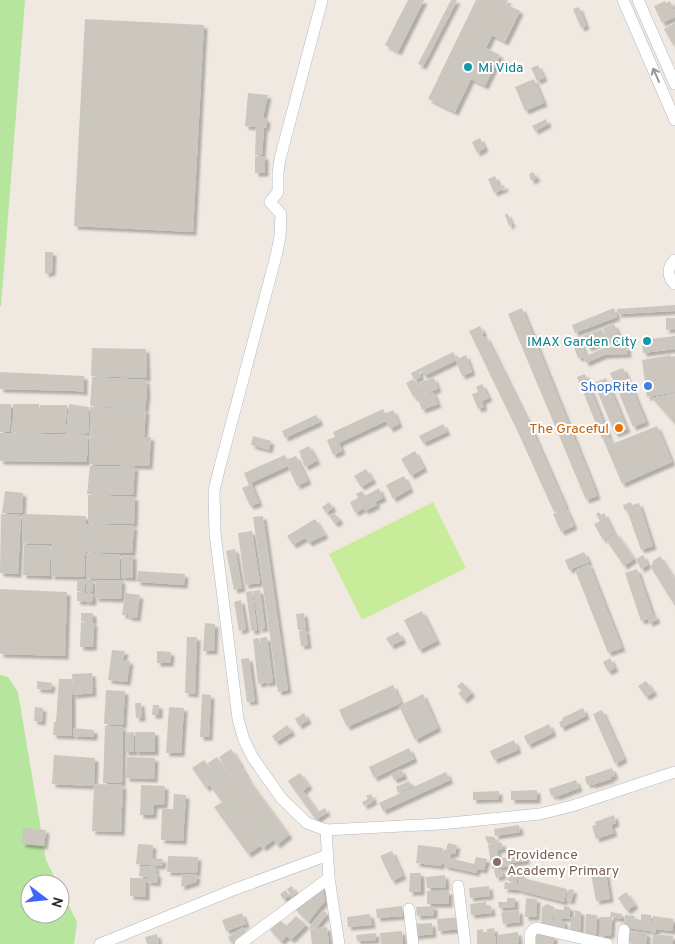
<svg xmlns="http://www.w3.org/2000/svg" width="675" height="944" font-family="Overpass,sans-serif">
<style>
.green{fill:#b6e59e}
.pitch{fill:#c9ec9a}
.building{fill:#cbc7bf;filter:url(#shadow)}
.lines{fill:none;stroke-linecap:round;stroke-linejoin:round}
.minor-casing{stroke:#b4b7c1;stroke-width:12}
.minor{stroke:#fff;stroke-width:11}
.oneway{stroke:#969696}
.culture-dot{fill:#0f9aa8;stroke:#fff;stroke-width:2}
.shop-dot{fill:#3f7fe0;stroke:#fff;stroke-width:2}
.food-dot{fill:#e8710a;stroke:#fff;stroke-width:2}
.education-dot{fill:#8d6e63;stroke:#fff;stroke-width:2}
.labels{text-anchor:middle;stroke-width:4;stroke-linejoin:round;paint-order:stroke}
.culture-label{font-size:14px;fill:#0d838f;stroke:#fff;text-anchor:start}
.shop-label{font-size:14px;fill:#366cbe;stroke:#fff;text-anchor:end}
.food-label{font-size:14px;fill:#c56008;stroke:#fff;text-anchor:end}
.education-label{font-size:14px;fill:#785e54;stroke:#fff;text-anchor:start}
</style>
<defs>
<filter id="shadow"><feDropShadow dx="3.5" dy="3.5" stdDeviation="1" flood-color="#0004"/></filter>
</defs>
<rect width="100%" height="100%" fill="#efe9e1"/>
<g class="green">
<polygon points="0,0 25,0 1,306 0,306"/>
<polygon points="0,675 8,677 18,692 46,860 58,884 30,884 30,914 60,914 60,888 77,922 74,944 0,944"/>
</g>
<polygon class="pitch" points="433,502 466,568 362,620 329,554"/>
<g class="building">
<polygon points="408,0 424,0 398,52 385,45"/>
<polygon points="451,0 457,0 423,66 418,64"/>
<polygon points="476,0 508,0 506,4 520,11 505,42 492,35 486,48 500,55 485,86 471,79 455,112 428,99"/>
<polygon points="665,1 666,3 670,1 675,11 675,17 662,23 654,6"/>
<polygon points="579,7 586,26 581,28 573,9"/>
<polygon points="85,19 204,25 193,232 74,226"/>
<polygon points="675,23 675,44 673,45 664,29"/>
<polygon points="538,65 544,78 537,81 531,68"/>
<polygon points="534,79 544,103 525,111 515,87"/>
<polygon points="248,93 268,95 263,118 267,119 266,128 245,126"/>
<polygon points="546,119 548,124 535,131 532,126"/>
<polygon points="256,127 264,128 262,155 255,155"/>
<polygon points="480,138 485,148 477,153 472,142"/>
<rect x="255" y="156" width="10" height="17"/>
<polygon points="533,172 537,178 531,181 529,174"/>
<polygon points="495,176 499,187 504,185 505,188 494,193 488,179"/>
<polygon points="507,213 512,224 509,226 505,215"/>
<polygon points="45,252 53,252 52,272 45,274"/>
<polygon points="675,305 675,311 618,314 617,309"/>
<polygon points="522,308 594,487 597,496 586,500 508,314"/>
<polygon points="614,308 617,317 575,333 572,325"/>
<polygon points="666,318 675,318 675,329 666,330"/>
<polygon points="614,324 619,336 608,341 603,328"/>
<polygon points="480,326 484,333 482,334 484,338 486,336 530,425 566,507 554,512 517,430 469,331"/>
<polygon points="602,329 607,340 588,348 583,336"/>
<polygon points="675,336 675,349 643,353 642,340"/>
<polygon points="580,341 586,356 604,348 627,346 628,354 604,355 586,363 583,357 578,358 573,344"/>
<polygon points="92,348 146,349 147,378 91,376"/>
<polygon points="453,352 457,360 424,376 422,371 419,373 421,377 414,380 411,373"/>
<polygon points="466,355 472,372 462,376 456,361 458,361 457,359"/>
<polygon points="671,355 671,357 675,356 675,392 647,397 642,360"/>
<polygon points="623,368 629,382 616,387 610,373"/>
<polygon points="0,372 84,376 84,392 76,391 0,389"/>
<polygon points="585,374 589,384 581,387 577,377"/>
<polygon points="92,377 146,380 147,394 145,409 90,406"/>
<polygon points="434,378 438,389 424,394 420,382"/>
<polygon points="606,378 627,429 615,434 594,383"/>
<polygon points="413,379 414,381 416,380 423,394 414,398 406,383"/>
<polygon points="482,384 489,398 482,401 484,407 478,409 472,394 478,392 476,387"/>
<polygon points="589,386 609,436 602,439 582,389"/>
<polygon points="631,386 646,422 633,427 618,391"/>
<polygon points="433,392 438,404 422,410 417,397"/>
<polygon points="675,393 675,424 652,398"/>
<polygon points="0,404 11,404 11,419 9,432 0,432"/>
<polygon points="13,404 39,404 39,431 40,405 67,405 65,433 11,432 13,419"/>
<polygon points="69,404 89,407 88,433 66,434"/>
<polygon points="90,407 146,410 144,437 151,437 149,466 89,464 89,437 102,437 89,436 91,423"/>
<polygon points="383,409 385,414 393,410 399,424 390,429 386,421 337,444 339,443 342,451 333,455 327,440 335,437 333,432"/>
<polygon points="316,415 320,422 285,438 282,431"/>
<polygon points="443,424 447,432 423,443 419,436"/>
<polygon points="657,426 672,462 622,484 603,439 609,437 612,444"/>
<polygon points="0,433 87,435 88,450 86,462 0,461"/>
<polygon points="253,436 271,441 269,450 251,445"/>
<polygon points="309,446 317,461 305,467 299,451"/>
<polygon points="415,451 424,468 411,476 401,459"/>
<polygon points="285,455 290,465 251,483 259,503 250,506 242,488 249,485 244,473"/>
<polygon points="296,456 308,481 297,486 288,467 291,465 288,459"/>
<polygon points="90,466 135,467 133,495 87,494"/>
<polygon points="366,469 373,480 361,487 354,476"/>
<polygon points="404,476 410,489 393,499 386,485"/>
<polygon points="379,488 383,498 375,502 377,505 365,511 364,508 355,513 350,502 358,498 356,494 362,491 365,496"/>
<polygon points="5,491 23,493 22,513 2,513"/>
<polygon points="88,495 135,497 134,524 88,523"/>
<polygon points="329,502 333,508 326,513 322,507"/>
<polygon points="631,502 632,505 639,503 653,546 641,550 627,510 625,511 623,505"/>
<polygon points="566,508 574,526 561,532 553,514"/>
<polygon points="599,512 601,515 604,513 614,533 603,540 594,524 600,521 596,514"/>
<polygon points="334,513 340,520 335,524 329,516"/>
<polygon points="1,514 21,515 18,574 0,573"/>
<polygon points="23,514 86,516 86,524 134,526 132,553 87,552 86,534 84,577 51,576 52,544 22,543"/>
<polygon points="263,516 288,690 278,692 253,517"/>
<polygon points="315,519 325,535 309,543 305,538 293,545 287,536"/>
<polygon points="252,531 260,583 252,584 251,576 252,584 245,585 238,533"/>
<polygon points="616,533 634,559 624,566 606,540"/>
<polygon points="24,545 51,546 49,576 23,575"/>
<polygon points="235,549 242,588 234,590 226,551"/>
<polygon points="584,552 589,562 569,570 565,560"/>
<polygon points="86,553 120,555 120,579 86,578"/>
<polygon points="133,555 133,578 121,577 122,556"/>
<polygon points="643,555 648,565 641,569 636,559"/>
<polygon points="660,556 675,580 675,606 650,566 653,564 652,562"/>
<polygon points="589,564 622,648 608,653 575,570"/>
<polygon points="637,569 653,615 655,615 657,620 649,623 648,619 641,621 625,573"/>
<polygon points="138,571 185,574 184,585 137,582"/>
<polygon points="77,579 85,579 84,592 77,591"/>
<polygon points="86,580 93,580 92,592 86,592"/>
<polygon points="96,580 122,580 121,599 95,598"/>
<polygon points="0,589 67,592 65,656 0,654"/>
<polygon points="260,590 265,628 259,629 253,591"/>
<polygon points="252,591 257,630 251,631 246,592"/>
<polygon points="77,592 85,593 84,602 77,601"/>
<polygon points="86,593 93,593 93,602 85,602"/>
<polygon points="125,593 140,595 137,618 128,617 128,615 122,615"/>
<polygon points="241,600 246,629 239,631 234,602"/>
<polygon points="422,611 437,641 419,650 404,620"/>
<polygon points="81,613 93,613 93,622 81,621"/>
<polygon points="304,613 306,629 298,630 296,614"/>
<polygon points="81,622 94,623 93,647 80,647"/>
<polygon points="205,623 215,624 214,651 203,651"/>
<polygon points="306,630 308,645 301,646 299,631"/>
<polygon points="398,632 403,640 391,646 386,638"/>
<polygon points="187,637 197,637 195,694 185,693"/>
<polygon points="267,637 273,682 265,683 260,638"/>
<polygon points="259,638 264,683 258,684 253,639"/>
<polygon points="112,650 125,651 123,660 130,661 127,682 108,680"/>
<polygon points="157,651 171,652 170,663 157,663"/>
<polygon points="249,658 255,701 247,702 241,659"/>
<polygon points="610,658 615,668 608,672 603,662"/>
<polygon points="92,673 93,693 73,695 72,674"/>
<polygon points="59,679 72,679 72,736 53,735 54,722 56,722"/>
<polygon points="37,681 52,683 51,690 37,689"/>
<polygon points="646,681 654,692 646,697 638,686"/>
<polygon points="462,682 472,693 464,700 458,693 462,691 457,686"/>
<polygon points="393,685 401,703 347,727 339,710"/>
<polygon points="106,690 125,691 123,725 104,724"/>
<polygon points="202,694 211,695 209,737 200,737"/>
<polygon points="423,694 438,728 415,740 399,706"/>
<polygon points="135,703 141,703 142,718 136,718"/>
<polygon points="153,705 159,705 159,715 152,715"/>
<polygon points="35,707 43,708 42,722 34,721"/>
<polygon points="169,707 184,708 181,753 166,753"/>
<polygon points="583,708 586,716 561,728 559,722 563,720 562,718"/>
<polygon points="602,710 624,759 615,764 593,714"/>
<polygon points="304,713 308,720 299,726 295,719"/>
<polygon points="549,724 553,733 528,745 524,736"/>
<polygon points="287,725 292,732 276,742 272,736"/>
<polygon points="105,726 123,727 122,783 103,783"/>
<polygon points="73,728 94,730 94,737 73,736"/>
<polygon points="134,732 134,752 125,752 125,733"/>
<rect x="135" y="732" width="20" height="20"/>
<polygon points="514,740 518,750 494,760 490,751"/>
<polygon points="409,748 414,759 374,778 369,767"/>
<polygon points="231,749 241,765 229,773 219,757"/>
<polygon points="54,755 95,758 94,784 123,785 121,832 92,831 94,786 52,784"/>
<polygon points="127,757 155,758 154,779 126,778"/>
<polygon points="217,757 228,773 206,788 192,768 204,760 213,772 208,763"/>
<polygon points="241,766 250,782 289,835 277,845 248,805 273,840 263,848 237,812 260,846 248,854 214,807 222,802 210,786"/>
<polygon points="612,768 615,776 611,777 611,779 592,785 591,783 587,785 585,777"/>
<polygon points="401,769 404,776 394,780 391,774"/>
<polygon points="446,772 450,780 383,811 379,803"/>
<polygon points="300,773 309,786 303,791 318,812 325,808 327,812 316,820 288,781"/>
<polygon points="576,780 579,788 556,797 555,795 551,796 549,789"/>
<polygon points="409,781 412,786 398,793 396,787"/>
<polygon points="141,785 165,786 164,805 154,805 153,815 140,815"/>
<polygon points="537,790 537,800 511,800 511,791"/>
<polygon points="499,791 499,799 473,800 473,792"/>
<polygon points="174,794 186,795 183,841 161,840 162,809 173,809"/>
<polygon points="371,794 374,801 364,806 362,802 368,799 366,796"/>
<polygon points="614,815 616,823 611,825 614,833 596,839 592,826 596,825 595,822"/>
<polygon points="519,825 520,832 495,836 494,829"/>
<polygon points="23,828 46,830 44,846 22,844"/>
<polygon points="485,836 494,837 498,843 502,843 503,849 497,850 499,859 510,857 510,852 525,851 526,861 511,863 511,866 492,869 488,845 496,843 488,844"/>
<polygon points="448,843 457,845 455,854 451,854 450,858 474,864 476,857 487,859 484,870 477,869 476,873 444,866 445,864 441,863 444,849 446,850"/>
<polygon points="138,844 153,845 152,858 163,859 162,866 136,864"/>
<polygon points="418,845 443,848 441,866 416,863"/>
<polygon points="392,851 403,876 392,881 380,856"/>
<polygon points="168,856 198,857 197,873 167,872"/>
<polygon points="140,866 156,867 155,873 158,874 157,883 147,882 147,877 139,876"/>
<polygon points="511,867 520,870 519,873 522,874 521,877 518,876 516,884 507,880"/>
<polygon points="501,869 503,876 496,878 494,870"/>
<polygon points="602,870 602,873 606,873 610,899 596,901 591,874 594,874 594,871"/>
<polygon points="410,873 421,873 421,892 409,892"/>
<polygon points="182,874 197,875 196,882 181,887"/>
<polygon points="445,875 446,887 427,888 426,877"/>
<polygon points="519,877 567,889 564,902 518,890"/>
<polygon points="130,878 146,878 146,897 130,896"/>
<polygon points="505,882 519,885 517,890 504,889"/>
<polygon points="322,884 325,901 308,922 295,909"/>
<polygon points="292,886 296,894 291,896 287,889"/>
<polygon points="489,886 490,896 470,898 469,888"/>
<polygon points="569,889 574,890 571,901 566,900"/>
<polygon points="286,890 289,896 283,899 280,894"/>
<rect x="427" y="891" width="22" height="13"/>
<polygon points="626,892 635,905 627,911 618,898"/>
<polygon points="507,898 515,898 515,907 499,908 498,902 507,902"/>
<polygon points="526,898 537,899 536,917 525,917"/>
<polygon points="486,902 486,906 491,906 492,913 471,915 470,904"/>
<polygon points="547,904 554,907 552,927 541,928 542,907"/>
<polygon points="402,906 403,916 377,918 376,909"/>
<polygon points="434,906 434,915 417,916 416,907"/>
<polygon points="564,906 570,907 570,919 562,918 562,921 565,922 564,930 553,929 555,909 564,910"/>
<polygon points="323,910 327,914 316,928 308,929"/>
<polygon points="510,910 510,912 519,910 520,922 503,924 501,913"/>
<polygon points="575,910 581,912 580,932 570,931 571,917 575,917"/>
<polygon points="611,912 622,914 622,919 612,917 611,935 600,936 600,917 610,917"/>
<polygon points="242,913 246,924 226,931 222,920"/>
<polygon points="370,914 372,925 348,927 347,917"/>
<polygon points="586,914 597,915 596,935 585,934"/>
<polygon points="641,914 651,915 650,931 627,928 624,925 625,915 635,916 634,919 641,920"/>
<polygon points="296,916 306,925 291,940 287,936 281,942 270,930 280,920 286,926"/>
<polygon points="653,916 674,919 672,931 656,929 656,933 650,932"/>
<polygon points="461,917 462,929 438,931 437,919"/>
<polygon points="432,923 433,934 414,936 413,924"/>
<polygon points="243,927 247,933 231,943 228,937"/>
<polygon points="327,927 329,944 312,944 310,929"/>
<polygon points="494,928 496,944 477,944 477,930 483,929 483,932 487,932 487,929"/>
<polygon points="402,931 403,944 381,944 380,933"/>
<polygon points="628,931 647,933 647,943 645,944 627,943"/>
<polygon points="518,932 519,943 498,944 497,935"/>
<polygon points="376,933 376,940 357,941 356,935"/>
<polygon points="547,933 547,939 548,936 554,936 554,944 534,944 534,934"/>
<polygon points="157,934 159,944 147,944 145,937"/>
<polygon points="653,934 673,936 672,944 652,944"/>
</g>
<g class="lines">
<defs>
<g id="minor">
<polyline points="322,0 280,159 278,172 278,192 270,202 281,214 280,237 276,256 220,466 214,491 215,533 238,719 244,740 253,758 282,799 307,823 326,830 440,824 540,814 572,806 675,772"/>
<polyline points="623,0 675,120"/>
<polyline points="638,0 675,84"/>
<path d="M675 260C667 267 667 277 675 284"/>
<polyline points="326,830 329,878 339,944"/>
<polyline points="458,886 465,944"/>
<polyline points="409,909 413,944"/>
<polyline points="100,944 233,890 328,855"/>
<polyline points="240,944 329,878"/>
<polyline points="530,944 530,934 534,929 537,928 607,944"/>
<polyline points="623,944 624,930"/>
</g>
</defs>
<use href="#minor" class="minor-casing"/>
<use href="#minor" class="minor"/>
</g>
<defs><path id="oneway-shaft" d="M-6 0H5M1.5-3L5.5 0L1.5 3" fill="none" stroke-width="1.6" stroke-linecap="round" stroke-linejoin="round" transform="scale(1.25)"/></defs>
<use class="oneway" href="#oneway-shaft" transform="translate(656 75) rotate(-114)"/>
<g class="culture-dot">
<circle cx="468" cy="67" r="5"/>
<circle cx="647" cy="341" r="5"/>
</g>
<circle class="shop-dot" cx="648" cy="386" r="5"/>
<circle class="food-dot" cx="619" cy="428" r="5"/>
<circle class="education-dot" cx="497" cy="862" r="5"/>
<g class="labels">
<g class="culture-label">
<text x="478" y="72">Mi Vida</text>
<text x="637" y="346" text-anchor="end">IMAX Garden City</text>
</g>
<g class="shop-label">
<text x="638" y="391">ShopRite</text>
</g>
<g class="food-label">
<text x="609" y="433">The Graceful</text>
</g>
<g class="education-label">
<text x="507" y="859">Providence<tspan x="507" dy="16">Academy Primary</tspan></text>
</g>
</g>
<g transform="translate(45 899) rotate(106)"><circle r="24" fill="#ffffff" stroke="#ababab"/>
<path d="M0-4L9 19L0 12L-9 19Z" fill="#4264fb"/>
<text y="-8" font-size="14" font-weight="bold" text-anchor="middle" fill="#2e2e2e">N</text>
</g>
</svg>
